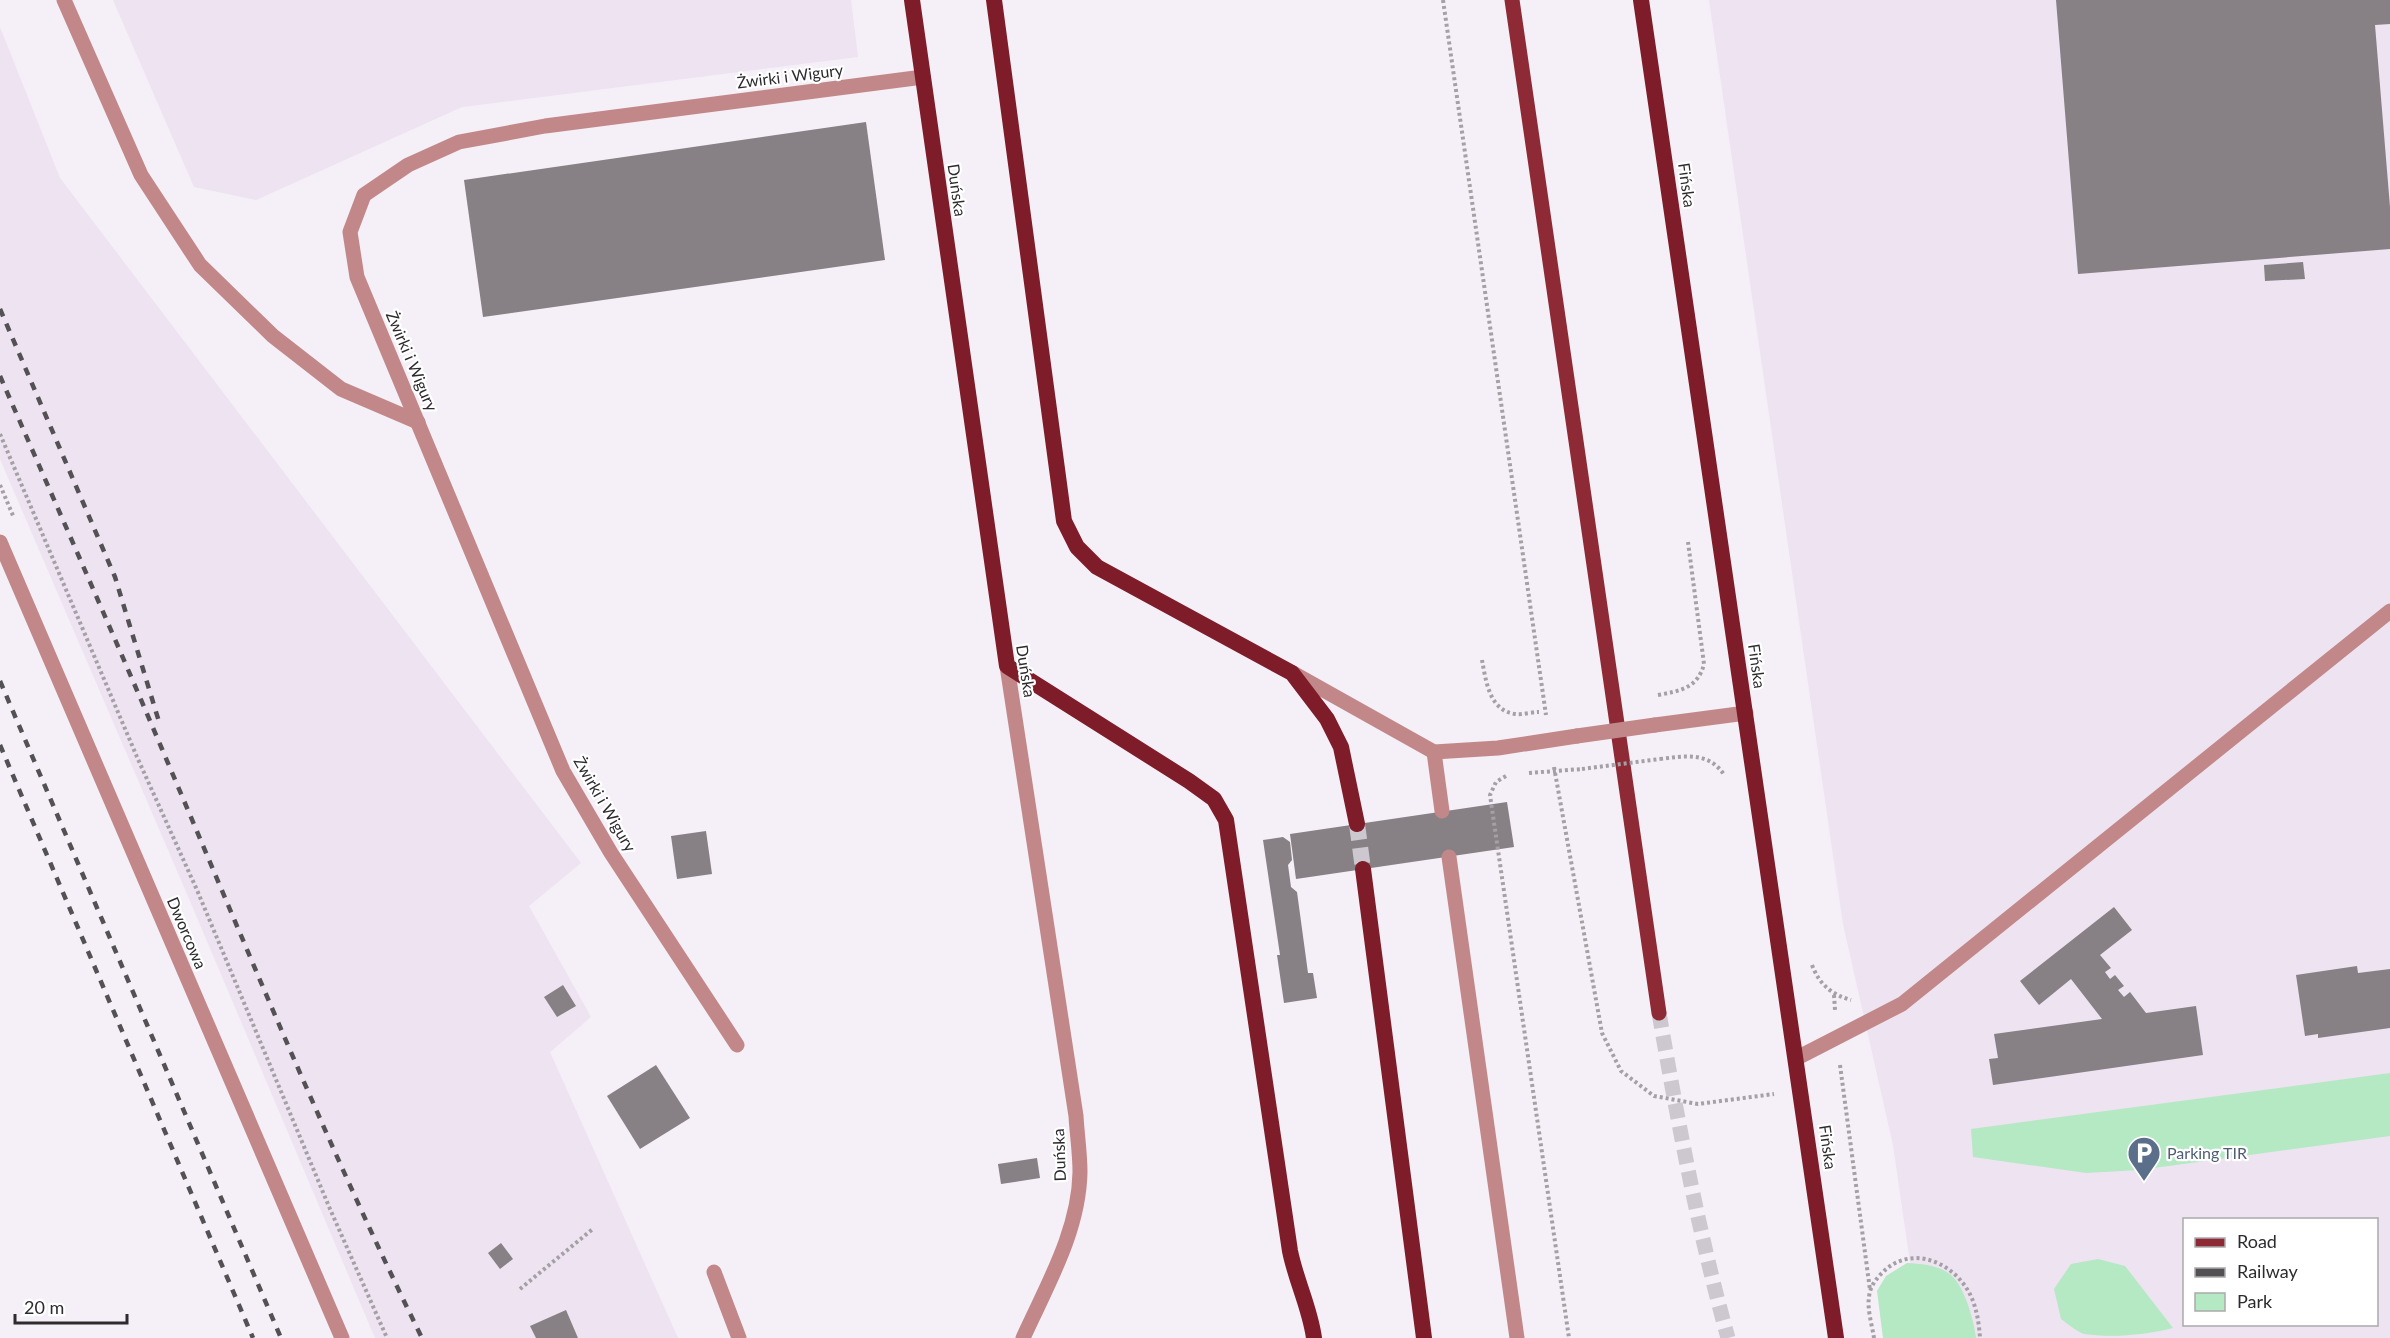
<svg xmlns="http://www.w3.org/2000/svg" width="2390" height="1338" font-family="Lato,sans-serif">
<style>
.built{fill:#ede3f1;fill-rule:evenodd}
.green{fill:#b4e9c3}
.building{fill:#878085}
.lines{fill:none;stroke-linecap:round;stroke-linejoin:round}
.primary-tunnel{stroke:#cdc8cf;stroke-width:15;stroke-dasharray:15 8;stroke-linecap:butt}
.trunk-tunnel{stroke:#cdc8cf;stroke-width:16;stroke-dasharray:16 8;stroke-linecap:butt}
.path{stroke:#a5a0a6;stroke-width:4;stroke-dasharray:3 3;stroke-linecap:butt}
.service{stroke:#c28889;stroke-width:15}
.tertiary{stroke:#c28889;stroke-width:15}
.primary{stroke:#8e2a35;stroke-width:15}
.trunk{stroke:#7e1c2a;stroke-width:16}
.rail{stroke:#545155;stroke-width:4.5;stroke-dasharray:8 8;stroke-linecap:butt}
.path-bridge{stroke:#a5a0a6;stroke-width:4;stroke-dasharray:3 3;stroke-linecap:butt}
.service-bridge{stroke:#c28889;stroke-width:15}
.labels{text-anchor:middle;stroke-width:4.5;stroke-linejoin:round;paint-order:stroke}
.street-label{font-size:16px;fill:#2d2b2e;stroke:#fff}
.service-label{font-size:16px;fill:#4e5e75;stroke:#fff;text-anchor:start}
</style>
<rect width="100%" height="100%" fill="#f5eff7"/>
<g class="built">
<polygon points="113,0 851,0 858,57 462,107 256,200 194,187"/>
<path d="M1709 0H2390V1338H1921L1893 1145 1843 924ZM2184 1220H2376V1324H2184Z"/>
<polygon points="0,27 60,178 581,863 529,906 591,1017 550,1052 678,1338 375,1338 187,894 0,459"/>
</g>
<g class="green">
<polygon points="2390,1073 2390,1136 2139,1170 2086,1173 1973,1157 1971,1129"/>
<path d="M2098 1259 2125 1266 2173 1328C2146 1335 2112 1338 2084 1334 2076 1331 2068 1324 2061 1319L2054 1289 2071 1264Z"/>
<path d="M1907 1263C1922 1264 1940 1265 1952 1276 1965 1288 1974 1321 1976 1338H1883L1877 1291 1886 1276Z"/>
</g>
<g class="building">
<polygon points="2056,0 2390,0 2390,24 2375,25 2390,207 2390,249 2078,274"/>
<polygon points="866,122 885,260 483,317 464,180"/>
<polygon points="2303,262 2305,279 2265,281 2264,265"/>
<polygon points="1507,802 1514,847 1296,879 1290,834"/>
<polygon points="706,831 712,874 677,879 671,836"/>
<polygon points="1283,837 1290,842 1292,860 1288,865 1291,887 1297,892 1308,973 1313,973 1317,998 1284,1003 1277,955 1280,955 1263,840"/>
<polygon points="2114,907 2132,930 2100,955 2111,968 2105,972 2110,979 2115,975 2124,986 2118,990 2124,997 2130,992 2146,1013 2196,1006 2203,1055 1993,1085 1989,1059 1998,1058 1994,1034 2102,1019 2071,979 2039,1005 2020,981"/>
<polygon points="2357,966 2358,973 2390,969 2390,1028 2318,1038 2318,1034 2305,1036 2296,975"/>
<polygon points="563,985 576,1006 557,1017 544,997"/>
<polygon points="656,1065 690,1118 640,1149 607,1096"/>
<polygon points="1037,1158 1040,1178 1001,1184 998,1164"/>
<polygon points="501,1243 513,1259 500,1269 488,1253"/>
<polygon points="566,1310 578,1338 536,1338 530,1326"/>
</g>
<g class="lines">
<path class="primary-tunnel" d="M1659 1013C1678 1122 1698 1231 1728 1338"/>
<polyline class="trunk-tunnel" points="1357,824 1363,869"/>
<g class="path">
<polyline points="1443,0 1546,715"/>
<polyline points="0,434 137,757 197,890 330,1209 387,1338"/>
<polyline points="0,485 14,518"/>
<path d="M1482 660C1486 681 1489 710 1515 714 1522 715 1532 712 1539 712"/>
<path d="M1658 695C1680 691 1698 688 1704 664L1688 542"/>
<path d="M1660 759C1685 756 1709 751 1725 776"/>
<polyline points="1554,767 1602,1033 1621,1071 1654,1096 1698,1104 1774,1094"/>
<polyline points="1529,773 1582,769"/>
<polyline points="1506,776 1496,782 1490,795 1569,1338"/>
<path d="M1812 965C1819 984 1832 995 1851 1000"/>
<polyline points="1834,995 1835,1010"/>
<polyline points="1840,1065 1870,1290"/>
<polyline points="520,1289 594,1228"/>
<path d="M1874 1338C1872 1325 1867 1309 1869 1297 1870 1287 1875 1280 1882 1273 1909 1245 1949 1260 1967 1289 1976 1303 1979 1322 1980 1338"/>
</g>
<g class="service">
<polyline points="64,0 141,175 200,265 273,336 341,389 418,422"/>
<polyline points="1293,673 1434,752 1498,748 1577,736"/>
<polyline points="1655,725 1746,713"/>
<polyline points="1434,752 1442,811"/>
<polyline points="1449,857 1517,1338"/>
<polyline points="737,1045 611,853 563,771 357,277 350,232 364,195 408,165 459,142 545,126 923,77"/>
<polyline points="1797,1058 1902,1004 2390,611"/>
<polyline points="714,1272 739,1338"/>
</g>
<g class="tertiary">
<polyline points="0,542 342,1338"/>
<path d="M1007 666 1076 1116C1077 1134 1080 1153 1080 1172 1079 1231 1047 1285 1023 1338"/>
</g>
<polyline class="primary" points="1512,0 1659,1013"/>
<g class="trunk">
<path d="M912 0 1007 666 1189 781 1214 799 1226 820 1290 1251C1296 1281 1310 1308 1314 1338"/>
<polyline points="994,0 1064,521 1077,547 1097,567 1292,673 1327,719 1341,747 1357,824"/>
<polyline points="1641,0 1836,1338"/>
<polyline points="1363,869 1424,1338"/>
</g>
<g class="rail">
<polyline points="0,309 115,577 160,725"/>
<path d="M0 376C54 500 109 624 162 749 246 946 327 1145 422 1338"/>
<polyline points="0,681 281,1338"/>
<polyline points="0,745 253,1338"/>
</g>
<polyline class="path-bridge" points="1582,769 1660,759"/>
<polyline class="service-bridge" points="1577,736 1655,725"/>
</g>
<defs>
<symbol id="parking-pin" viewBox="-11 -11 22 30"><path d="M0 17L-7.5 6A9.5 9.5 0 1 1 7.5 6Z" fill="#5c6f8a" stroke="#fff"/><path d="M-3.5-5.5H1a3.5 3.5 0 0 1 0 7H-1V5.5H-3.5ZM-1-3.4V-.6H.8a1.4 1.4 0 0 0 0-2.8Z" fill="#fff"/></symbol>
</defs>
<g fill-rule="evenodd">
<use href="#parking-pin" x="2125" y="1134" width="38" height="52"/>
</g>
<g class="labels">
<g class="street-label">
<text transform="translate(790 76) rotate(-7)" y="6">Żwirki i Wigury</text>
<text transform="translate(1687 185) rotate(82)" y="6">Fińska</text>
<text transform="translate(957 190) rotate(82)" y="6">Duńska</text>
<text transform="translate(412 361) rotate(67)" y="6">Żwirki i Wigury</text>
<text transform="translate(1757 666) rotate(82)" y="6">Fińska</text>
<text transform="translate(1026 671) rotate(81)" y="6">Duńska</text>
<text transform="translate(605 804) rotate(60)" y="6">Żwirki i Wigury</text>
<text transform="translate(187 933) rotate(67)" y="6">Dworcowa</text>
<text transform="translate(1828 1147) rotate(82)" y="6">Fińska</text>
<text transform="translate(1059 1155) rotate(-92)" y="6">Duńska</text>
</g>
<g class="service-label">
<text x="2167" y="1159">Parking TIR</text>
</g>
</g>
<rect x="2183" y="1218" width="195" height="108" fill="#ffffff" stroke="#abaaab" stroke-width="1.5"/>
<rect x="2195" y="1238" width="30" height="9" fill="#8e2a35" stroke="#abaaab" stroke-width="1.5"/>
<text x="2237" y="1248" font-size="18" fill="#2d2b2e">Road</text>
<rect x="2195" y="1268" width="30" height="9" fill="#545155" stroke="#abaaab" stroke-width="1.5"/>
<text x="2237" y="1278" font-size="18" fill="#2d2b2e">Railway</text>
<rect x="2195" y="1293" width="30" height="18" fill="#b4e9c3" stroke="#abaaab" stroke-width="1.5"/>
<text x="2237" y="1308" font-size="18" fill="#2d2b2e">Park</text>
<path d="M15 1314v9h112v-9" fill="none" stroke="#2d2b2e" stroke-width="3"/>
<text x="24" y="1314" font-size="18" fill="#2d2b2e" stroke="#ffffff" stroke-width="4.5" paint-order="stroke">20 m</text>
</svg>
